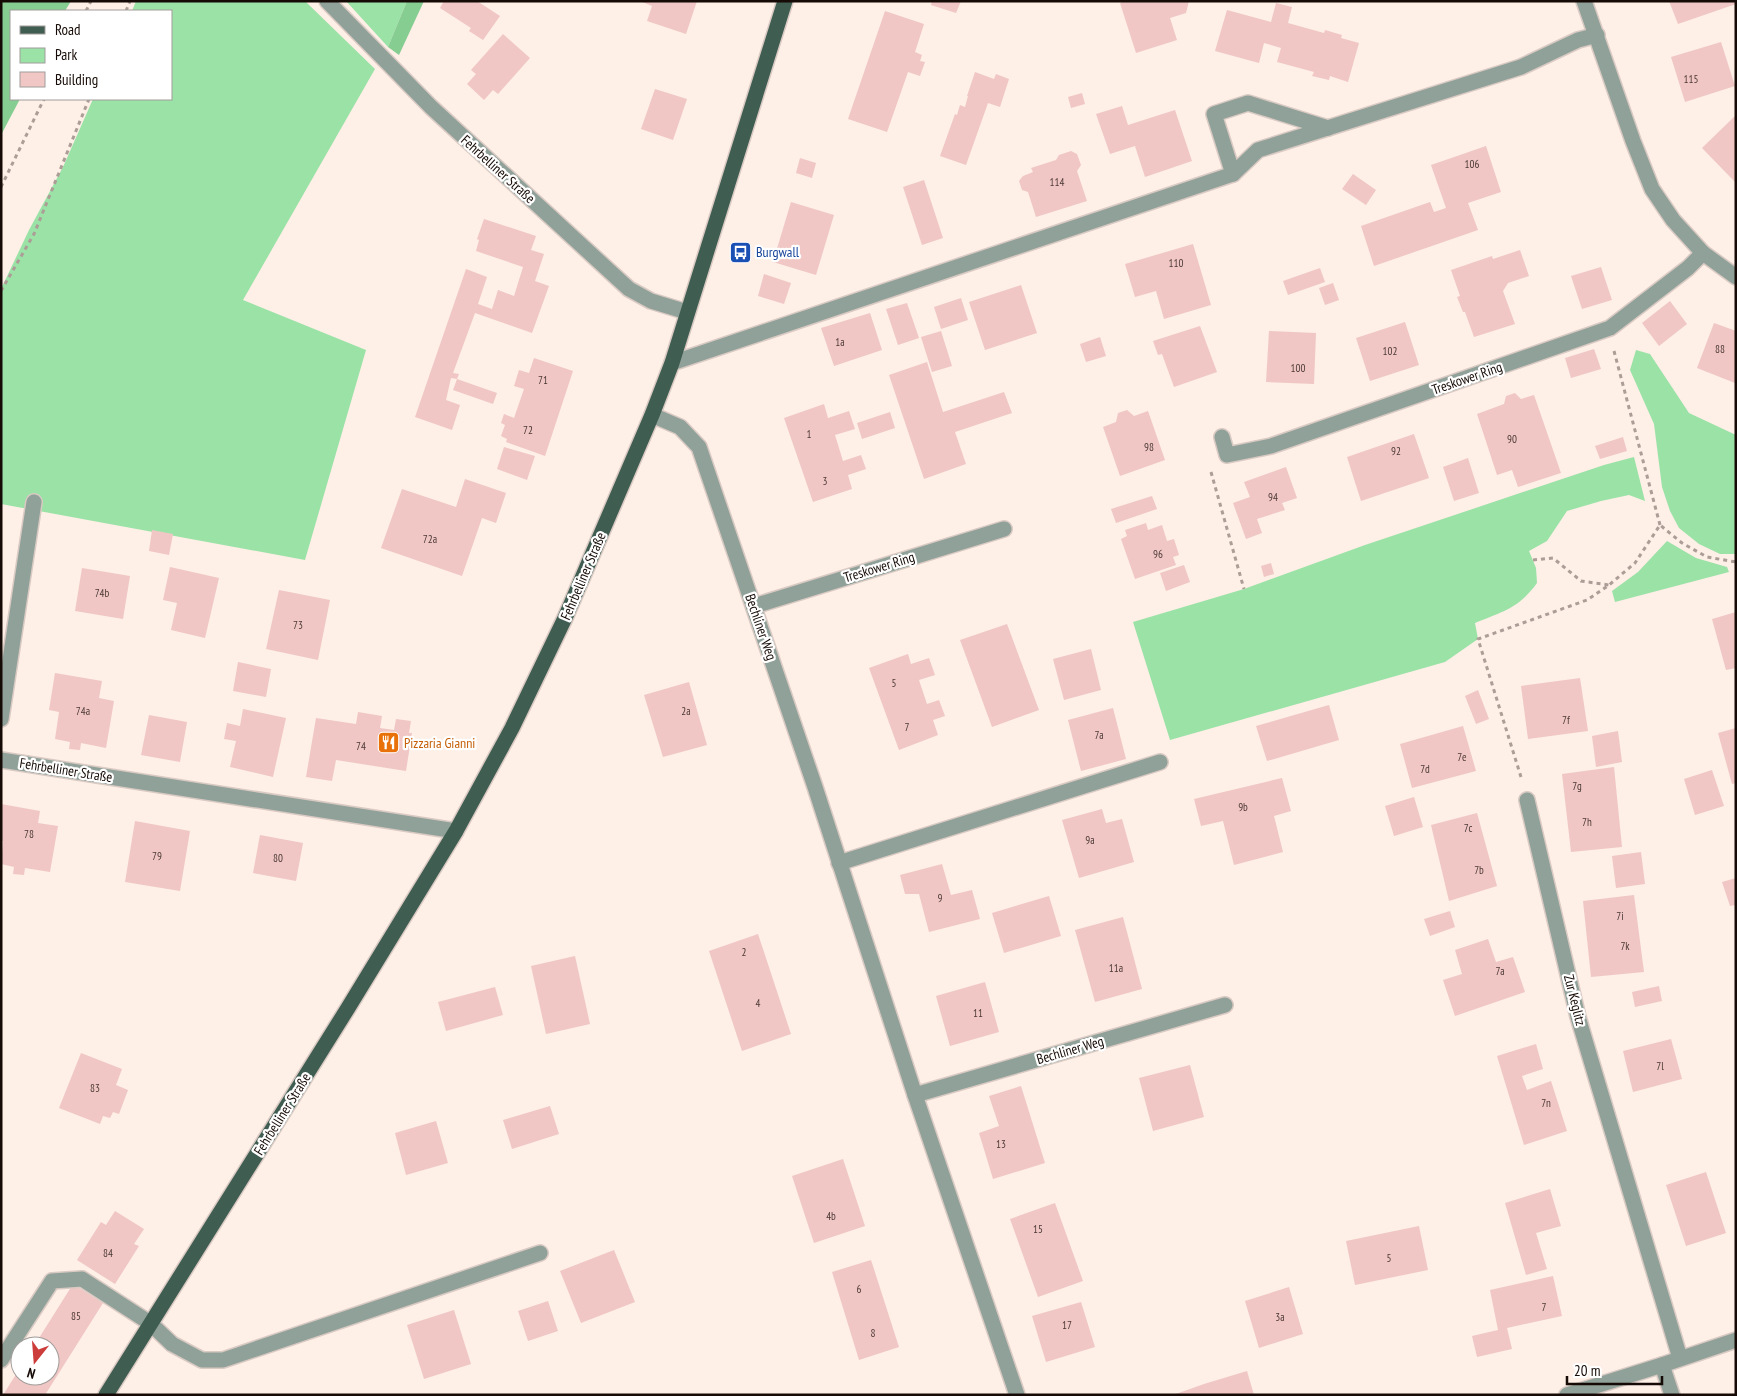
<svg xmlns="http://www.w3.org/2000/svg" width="1737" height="1396" font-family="'PT Sans Narrow',sans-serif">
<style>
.green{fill:#9be2a7}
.forest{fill:#85cd91}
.building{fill:#f0c7c4}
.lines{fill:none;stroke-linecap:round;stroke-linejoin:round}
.minor-casing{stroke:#d9cac3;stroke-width:18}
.major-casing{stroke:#d9cac3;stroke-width:18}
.path{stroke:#ac9e97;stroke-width:3;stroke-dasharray:4 4;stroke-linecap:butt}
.minor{stroke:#90a199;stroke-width:15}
.major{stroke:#405d51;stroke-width:15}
.labels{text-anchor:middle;stroke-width:4.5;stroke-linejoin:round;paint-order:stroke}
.number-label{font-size:11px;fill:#4c3935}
.street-label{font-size:14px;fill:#150a05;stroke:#fff}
.transit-label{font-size:14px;fill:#164399;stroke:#fff;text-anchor:start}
.food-label{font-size:14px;fill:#c56008;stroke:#fff;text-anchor:start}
</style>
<rect width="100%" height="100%" fill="#feefe7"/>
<g class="green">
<polygon points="136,1 305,1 375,69 243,300 366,350 305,560 1,504 1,289 29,230 63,167 93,99 171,99 171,11 132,11"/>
<polygon points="346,1 407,1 388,47"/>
<polygon points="1636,350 1650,354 1689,413 1736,435 1736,554 1720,554 1699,544 1679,528 1670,511 1662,487 1654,424 1630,370"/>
<path d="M1634 457 1645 501 1629 495 1601 501 1567 511 1547 541 1529 551 1536 568 1537 583C1518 609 1504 611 1475 623L1478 639 1445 662 1170 740 1133 622 1244 589 1365 545 1604 465Z"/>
<polygon points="1667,541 1696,558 1727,567 1729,572 1615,602 1612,591 1638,572"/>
</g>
<g class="forest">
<polygon points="1,1 71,1 65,11 11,11 11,99 20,99 1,135"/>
<polygon points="407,1 424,1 399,55 388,47"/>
</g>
<g class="building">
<polygon points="444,1 477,1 500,16 483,40 469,31 471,28 440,8"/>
<polygon points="640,1 697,1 686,34 647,21 652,6"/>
<polygon points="932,1 961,1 956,13 931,5"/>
<polygon points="1124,1 1189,1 1186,13 1170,18 1177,40 1136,53 1120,3"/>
<polygon points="1669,1 1736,1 1736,4 1678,24"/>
<polygon points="1276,3 1292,7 1288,23 1324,33 1325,30 1342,35 1341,38 1359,43 1348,82 1330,76 1329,80 1312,76 1314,72 1277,62 1281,48 1264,43 1259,63 1215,51 1227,10 1271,22"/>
<polygon points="885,11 924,24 915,52 922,55 920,61 925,62 920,76 908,72 887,132 848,119"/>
<polygon points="503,34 530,58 498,94 493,90 484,100 467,84 476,74 471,70"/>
<polygon points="1721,42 1735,86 1685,102 1671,57"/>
<polygon points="975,72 994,79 996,74 1009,79 1000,107 988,103 966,165 940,156 955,114 957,115 960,105 965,107 968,96 967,96"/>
<polygon points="655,89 687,99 673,140 641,129"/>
<polygon points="1082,93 1085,104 1071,108 1068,97"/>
<polygon points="1122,106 1128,125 1175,110 1192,161 1145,177 1135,146 1110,154 1096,114"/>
<polygon points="1736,115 1736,183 1702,148"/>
<polygon points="1486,146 1501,192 1468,203 1478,230 1374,266 1361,226 1430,202 1434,212 1446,208 1431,165"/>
<polygon points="1071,151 1077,154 1081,165 1077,171 1087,201 1036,217 1028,192 1022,190 1019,181 1023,176 1033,172 1031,168 1056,160 1059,155"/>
<polygon points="800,158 816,163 812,178 796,173"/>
<polygon points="1353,174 1376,190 1366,205 1342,189"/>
<polygon points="924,180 943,238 922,245 903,187"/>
<polygon points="791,202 834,215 816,275 773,262"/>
<polygon points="484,219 536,236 531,250 544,254 535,281 549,286 532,333 475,313 453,373 459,374 457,379 497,393 493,404 453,390 457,379 451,378 446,400 460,405 452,430 415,417 466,269 487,277 478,304 492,309 498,290 514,296 523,267 476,251 479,240 477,239"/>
<polygon points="1193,244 1211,305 1164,319 1156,291 1135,297 1125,264"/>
<polygon points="1520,250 1529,276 1508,283 1503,291 1515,324 1474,337 1465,312 1463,312 1457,297 1460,296 1451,270 1492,256 1493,259"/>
<polygon points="1601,267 1612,300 1582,309 1571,276"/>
<polygon points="1320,268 1325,282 1288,295 1283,281"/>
<polygon points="764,274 791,283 784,304 758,296"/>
<polygon points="1333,283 1339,300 1325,305 1319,288"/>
<polygon points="1021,285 1037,333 985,350 969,302"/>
<polygon points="961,298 968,320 941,329 934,307"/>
<polygon points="1670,301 1687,324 1659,346 1642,323"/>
<polygon points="907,303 919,338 898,345 886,309"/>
<polygon points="870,313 882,350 834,366 821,328"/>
<polygon points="1405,322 1419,365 1370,381 1356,338"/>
<polygon points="1714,323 1736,331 1735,383 1697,368"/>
<polygon points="1200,326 1217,372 1174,387 1162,354 1158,355 1153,341"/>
<polygon points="941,331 952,366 932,372 921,337"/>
<polygon points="1269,331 1316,333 1314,384 1266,382"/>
<polygon points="1100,337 1106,356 1086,362 1080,344"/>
<polygon points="1594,349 1601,369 1571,378 1565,358"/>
<polygon points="534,358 573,371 545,456 506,442 507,439 501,436 505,425 501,423 504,414 514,418 524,389 514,386 519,370 529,373"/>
<polygon points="927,362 943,412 1004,392 1012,413 955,432 966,464 924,479 889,375"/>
<polygon points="1515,393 1521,399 1534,395 1561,473 1518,487 1512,470 1497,475 1477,414 1504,404 1506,396"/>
<polygon points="824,404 828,418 849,411 855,429 835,435 843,461 861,455 866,469 848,475 852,489 813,502 784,418"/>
<polygon points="1127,410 1134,416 1148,411 1165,460 1120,476 1103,427 1116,422 1118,413"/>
<polygon points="890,412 895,428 862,439 857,423"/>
<polygon points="1414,434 1429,478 1361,501 1347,457"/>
<polygon points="1623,437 1627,451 1600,459 1595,446"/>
<polygon points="504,447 535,456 527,480 497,469"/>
<polygon points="1468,458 1479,493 1454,501 1443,467"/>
<polygon points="1286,467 1297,498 1282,503 1285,510 1257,519 1262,533 1246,539 1233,503 1250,497 1244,482"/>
<polygon points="465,479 506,493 496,523 482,518 462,576 381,548 402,489 456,507"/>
<polygon points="1152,496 1157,509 1116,523 1111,509"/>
<polygon points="1146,523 1148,530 1162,525 1167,541 1174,539 1179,555 1173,557 1176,565 1135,579 1121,539 1127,536 1125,530"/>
<polygon points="152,530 173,534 169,555 149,551"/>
<polygon points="1271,563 1274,574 1264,577 1261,566"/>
<polygon points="1184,565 1190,582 1166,591 1160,573"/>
<polygon points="170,567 219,578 205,638 171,630 177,603 163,600"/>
<polygon points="82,568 130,576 123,619 75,611"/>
<polygon points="279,590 330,600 318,660 266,649"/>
<polygon points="1736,612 1736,668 1726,670 1712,619"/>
<polygon points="1007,624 1039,710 992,727 960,640"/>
<polygon points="1091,649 1101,690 1064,700 1053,659"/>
<polygon points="908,654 911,664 929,658 935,675 919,680 927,704 939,700 945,716 933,720 938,735 899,750 869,668"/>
<polygon points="238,662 271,669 266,697 233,691"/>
<polygon points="55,673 102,681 99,698 114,701 106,748 81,743 80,750 69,749 70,742 55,739 59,712 49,710"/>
<polygon points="1580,678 1588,731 1528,739 1521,686"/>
<polygon points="689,682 707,745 663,757 644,695"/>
<polygon points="1478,690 1489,719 1476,724 1465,696"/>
<polygon points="1329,705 1339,740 1267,761 1256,726"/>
<polygon points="1113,708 1126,759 1081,771 1068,720"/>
<polygon points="243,709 286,718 273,777 230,767 236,741 224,739 227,723 240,726"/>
<polygon points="358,712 382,716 380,728 394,730 396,719 411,721 409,733 412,733 406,771 336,760 332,781 306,777 316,718 356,724"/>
<polygon points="149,715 187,722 180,762 141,755"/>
<polygon points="1463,726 1476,771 1412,788 1400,744"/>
<polygon points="1736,728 1736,783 1732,784 1718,733"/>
<polygon points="1618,731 1622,762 1596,767 1592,736"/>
<polygon points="1614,767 1622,847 1571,852 1562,774"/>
<polygon points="1712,770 1724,806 1695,815 1684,779"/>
<polygon points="1282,778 1291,811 1274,816 1283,852 1234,865 1223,821 1201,826 1194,799"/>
<polygon points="1414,797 1423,827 1394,836 1385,806"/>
<polygon points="1,804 40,811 38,823 58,826 50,872 25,868 24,875 13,874 14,867 1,864 3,841 1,841"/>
<polygon points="1102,809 1106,823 1122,819 1134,862 1079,878 1062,820"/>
<polygon points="1477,813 1497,886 1449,901 1431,825"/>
<polygon points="135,821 190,831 180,891 125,882"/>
<polygon points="260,835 303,843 296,881 253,873"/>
<polygon points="1641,852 1645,884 1616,888 1612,856"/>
<polygon points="942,864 951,895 972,890 980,919 929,932 919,894 905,894 900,875"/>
<polygon points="1736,878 1736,905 1730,906 1722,882"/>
<polygon points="1634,895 1644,972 1591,977 1583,901"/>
<polygon points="1049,896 1061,936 1004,953 992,913"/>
<polygon points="1450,911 1455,927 1430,936 1424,919"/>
<polygon points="1123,917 1142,989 1095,1002 1075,930"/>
<polygon points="758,934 791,1034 742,1051 709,951"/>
<polygon points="1488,939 1496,962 1513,957 1525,992 1455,1016 1443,980 1462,974 1455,950"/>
<polygon points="575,956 590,1024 546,1034 531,966"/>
<polygon points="985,982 999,1032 950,1046 936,996"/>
<polygon points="1659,986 1662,1001 1635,1007 1632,992"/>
<polygon points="495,987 503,1015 446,1031 438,1002"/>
<polygon points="1671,1039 1682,1079 1633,1092 1623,1051"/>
<polygon points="1536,1044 1543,1069 1522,1076 1527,1090 1551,1081 1567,1131 1524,1145 1497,1056"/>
<polygon points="81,1053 122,1069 116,1085 128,1090 119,1114 113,1112 110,1118 103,1116 100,1124 59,1108"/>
<polygon points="1190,1065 1204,1117 1153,1131 1139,1078"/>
<polygon points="1021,1086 1045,1163 993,1179 979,1133 999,1126 989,1096"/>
<polygon points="550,1106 559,1134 512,1149 503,1120"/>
<polygon points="436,1121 448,1163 406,1175 395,1133"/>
<polygon points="843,1159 865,1226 814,1243 792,1176"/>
<polygon points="1706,1172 1726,1233 1686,1246 1666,1185"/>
<polygon points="1550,1189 1561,1226 1536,1233 1547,1269 1526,1275 1505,1203"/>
<polygon points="1055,1203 1083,1281 1038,1297 1010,1219"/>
<polygon points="115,1211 144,1229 134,1244 139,1246 115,1284 77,1260 101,1222 106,1225"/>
<polygon points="1419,1226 1428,1270 1355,1285 1346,1241"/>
<polygon points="614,1250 635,1302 581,1323 560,1271"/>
<polygon points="871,1260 899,1347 859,1360 832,1272"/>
<polygon points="1553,1276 1562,1316 1507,1328 1512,1349 1477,1357 1472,1336 1498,1330 1490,1290"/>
<polygon points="73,1284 103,1303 45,1395 3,1395 20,1368 20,1376 50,1376 50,1346 34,1346"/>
<polygon points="1289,1287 1303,1334 1259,1348 1245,1301"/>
<polygon points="548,1301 558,1331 528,1341 518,1311"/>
<polygon points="1081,1302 1095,1347 1046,1362 1032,1316"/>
<polygon points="454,1310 471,1364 424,1379 407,1325"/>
<polygon points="1247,1371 1254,1395 1173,1395 1204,1384"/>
</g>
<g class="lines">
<defs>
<g id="minor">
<polyline points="327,1 431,107 629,289 651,301 687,312"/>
<polyline points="1584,1 1633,141 1652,189 1673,220 1703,253 1736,277"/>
<polyline points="1233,174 1214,114 1248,103 1328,128"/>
<polyline points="672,363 1233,174 1258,150 1521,67 1578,40 1597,35"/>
<polyline points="652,415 680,427 699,447 815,787 915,1095 1017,1395"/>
<polyline points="1222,437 1227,455 1271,446 1610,328 1688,268 1703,253"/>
<polyline points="754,606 1004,529"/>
<polyline points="1,719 34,502"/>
<polyline points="1,760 456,831"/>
<polyline points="1527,800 1578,1017 1680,1358"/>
<polyline points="839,863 1160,762"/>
<polyline points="915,1095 1225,1005"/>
<polyline points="1,1360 52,1281 82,1279 150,1323 172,1344 202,1360 223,1360 540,1253"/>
<polyline points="1662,1365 1672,1395"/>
<polyline points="1567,1395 1662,1365 1736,1340"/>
</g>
<polyline id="major" points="106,1395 348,1008 456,831 512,728 565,618 652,415 672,363 785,1"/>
</defs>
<use href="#minor" class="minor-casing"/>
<use href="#major" class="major-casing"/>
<g class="path">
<polyline points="86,11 91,1"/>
<polyline points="126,11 130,1"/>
<polyline points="1,187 44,99"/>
<polyline points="1,291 34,234 89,99"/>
<polyline points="1614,351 1660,525"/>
<polyline points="1211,472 1244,589"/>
<polyline points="1533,560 1553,558 1581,581 1609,585"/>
<polyline points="1521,777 1478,639 1587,600 1609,585 1635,563 1660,525 1682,543 1707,557 1736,562"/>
</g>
<use href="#minor" class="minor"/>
<use href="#major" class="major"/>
</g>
<defs>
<symbol id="bus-square" viewBox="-11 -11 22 22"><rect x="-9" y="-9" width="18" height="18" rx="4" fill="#1a4fb4" stroke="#fff"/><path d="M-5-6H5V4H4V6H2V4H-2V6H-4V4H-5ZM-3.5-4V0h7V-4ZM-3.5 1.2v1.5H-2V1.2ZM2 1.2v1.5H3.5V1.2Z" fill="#fff"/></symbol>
<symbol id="restaurant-square" viewBox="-11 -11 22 22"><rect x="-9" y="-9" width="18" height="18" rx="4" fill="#e8710a" stroke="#fff"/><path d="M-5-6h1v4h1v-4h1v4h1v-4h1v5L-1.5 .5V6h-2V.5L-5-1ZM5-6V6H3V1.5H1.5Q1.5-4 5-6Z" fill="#fff"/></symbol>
</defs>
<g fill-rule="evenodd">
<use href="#bus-square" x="728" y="240" width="25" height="25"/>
<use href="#restaurant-square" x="376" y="730" width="25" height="25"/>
</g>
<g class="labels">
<g class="number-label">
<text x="1691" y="83">115</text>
<text x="1472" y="168">106</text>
<text x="1057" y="186">114</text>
<text x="1176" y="267">110</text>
<text x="840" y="346">1a</text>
<text x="1720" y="353">88</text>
<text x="1390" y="355">102</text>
<text x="1298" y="372">100</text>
<text x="543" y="384">71</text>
<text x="528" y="434">72</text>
<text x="809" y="438">1</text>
<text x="1512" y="443">90</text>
<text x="1149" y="451">98</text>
<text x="1396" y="455">92</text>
<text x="825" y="485">3</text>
<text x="1273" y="501">94</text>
<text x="430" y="543">72a</text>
<text x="1158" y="558">96</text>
<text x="102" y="597">74b</text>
<text x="298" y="629">73</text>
<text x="894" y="687">5</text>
<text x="83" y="715">74a</text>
<text x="686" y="715">2a</text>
<text x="1566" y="724">7f</text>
<text x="907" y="731">7</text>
<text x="1099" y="739">7a</text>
<text x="361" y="750">74</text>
<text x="1462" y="761">7e</text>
<text x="1425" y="773">7d</text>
<text x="1577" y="790">7g</text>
<text x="1243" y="811">9b</text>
<text x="1587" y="826">7h</text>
<text x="1468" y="832">7c</text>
<text x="29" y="838">78</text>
<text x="1090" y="844">9a</text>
<text x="157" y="860">79</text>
<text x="278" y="862">80</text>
<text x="1479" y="874">7b</text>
<text x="940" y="902">9</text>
<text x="1620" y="920">7i</text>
<text x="1625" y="950">7k</text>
<text x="744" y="956">2</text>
<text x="1116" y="972">11a</text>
<text x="1500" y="975">7a</text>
<text x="758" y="1007">4</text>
<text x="978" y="1017">11</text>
<text x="1660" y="1070">7l</text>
<text x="95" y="1092">83</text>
<text x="1546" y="1107">7n</text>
<text x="1001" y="1148">13</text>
<text x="831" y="1220">4b</text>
<text x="1038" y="1233">15</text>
<text x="108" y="1257">84</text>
<text x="1389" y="1262">5</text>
<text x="859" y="1293">6</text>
<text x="1544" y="1311">7</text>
<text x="76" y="1320">85</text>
<text x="1280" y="1321">3a</text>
<text x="1067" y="1329">17</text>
<text x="873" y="1337">8</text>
</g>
<g class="street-label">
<text transform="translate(498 169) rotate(42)" y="5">Fehrbelliner Straße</text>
<text transform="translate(1467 378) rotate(-19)" y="5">Treskower Ring</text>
<text transform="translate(879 567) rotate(-17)" y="5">Treskower Ring</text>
<text transform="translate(583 576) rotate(-67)" y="5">Fehrbelliner Straße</text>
<text transform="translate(761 627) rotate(71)" y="5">Bechliner Weg</text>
<text transform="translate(66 770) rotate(9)" y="5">Fehrbelliner Straße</text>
<text transform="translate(1575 1000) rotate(76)" y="5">Zur Keglitz</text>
<text transform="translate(1070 1050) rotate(-16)" y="5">Bechliner Weg</text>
<text transform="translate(282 1114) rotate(-58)" y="5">Fehrbelliner Straße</text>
</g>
<g class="transit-label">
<text x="756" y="257">Burgwall</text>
</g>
<g class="food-label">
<text x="404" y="748">Pizzaria Gianni</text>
</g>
</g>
<rect width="1737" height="1396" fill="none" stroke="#150a05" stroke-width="5"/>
<rect x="10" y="10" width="162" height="90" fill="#ffffff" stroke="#a19d9b"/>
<rect x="20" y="26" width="25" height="8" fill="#405d51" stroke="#a19d9b"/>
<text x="55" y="35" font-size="15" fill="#150a05">Road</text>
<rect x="20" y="48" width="25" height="15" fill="#9be2a7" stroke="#a19d9b"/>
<text x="55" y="60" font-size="15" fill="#150a05">Park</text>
<rect x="20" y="72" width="25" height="15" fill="#f0c7c4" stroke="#a19d9b"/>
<text x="55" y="85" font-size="15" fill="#150a05">Building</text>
<g transform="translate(35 1361) rotate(197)"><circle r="24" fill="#ffffff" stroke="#a19d9b"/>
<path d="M0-4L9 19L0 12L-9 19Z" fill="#cb3c3b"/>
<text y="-8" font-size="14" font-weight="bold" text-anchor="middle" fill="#150a05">N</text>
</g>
<path d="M1567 1376v8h95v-8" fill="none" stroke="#150a05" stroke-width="2.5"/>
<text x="1574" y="1376" font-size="15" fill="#150a05" stroke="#ffffff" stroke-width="4" paint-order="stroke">20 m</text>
</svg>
